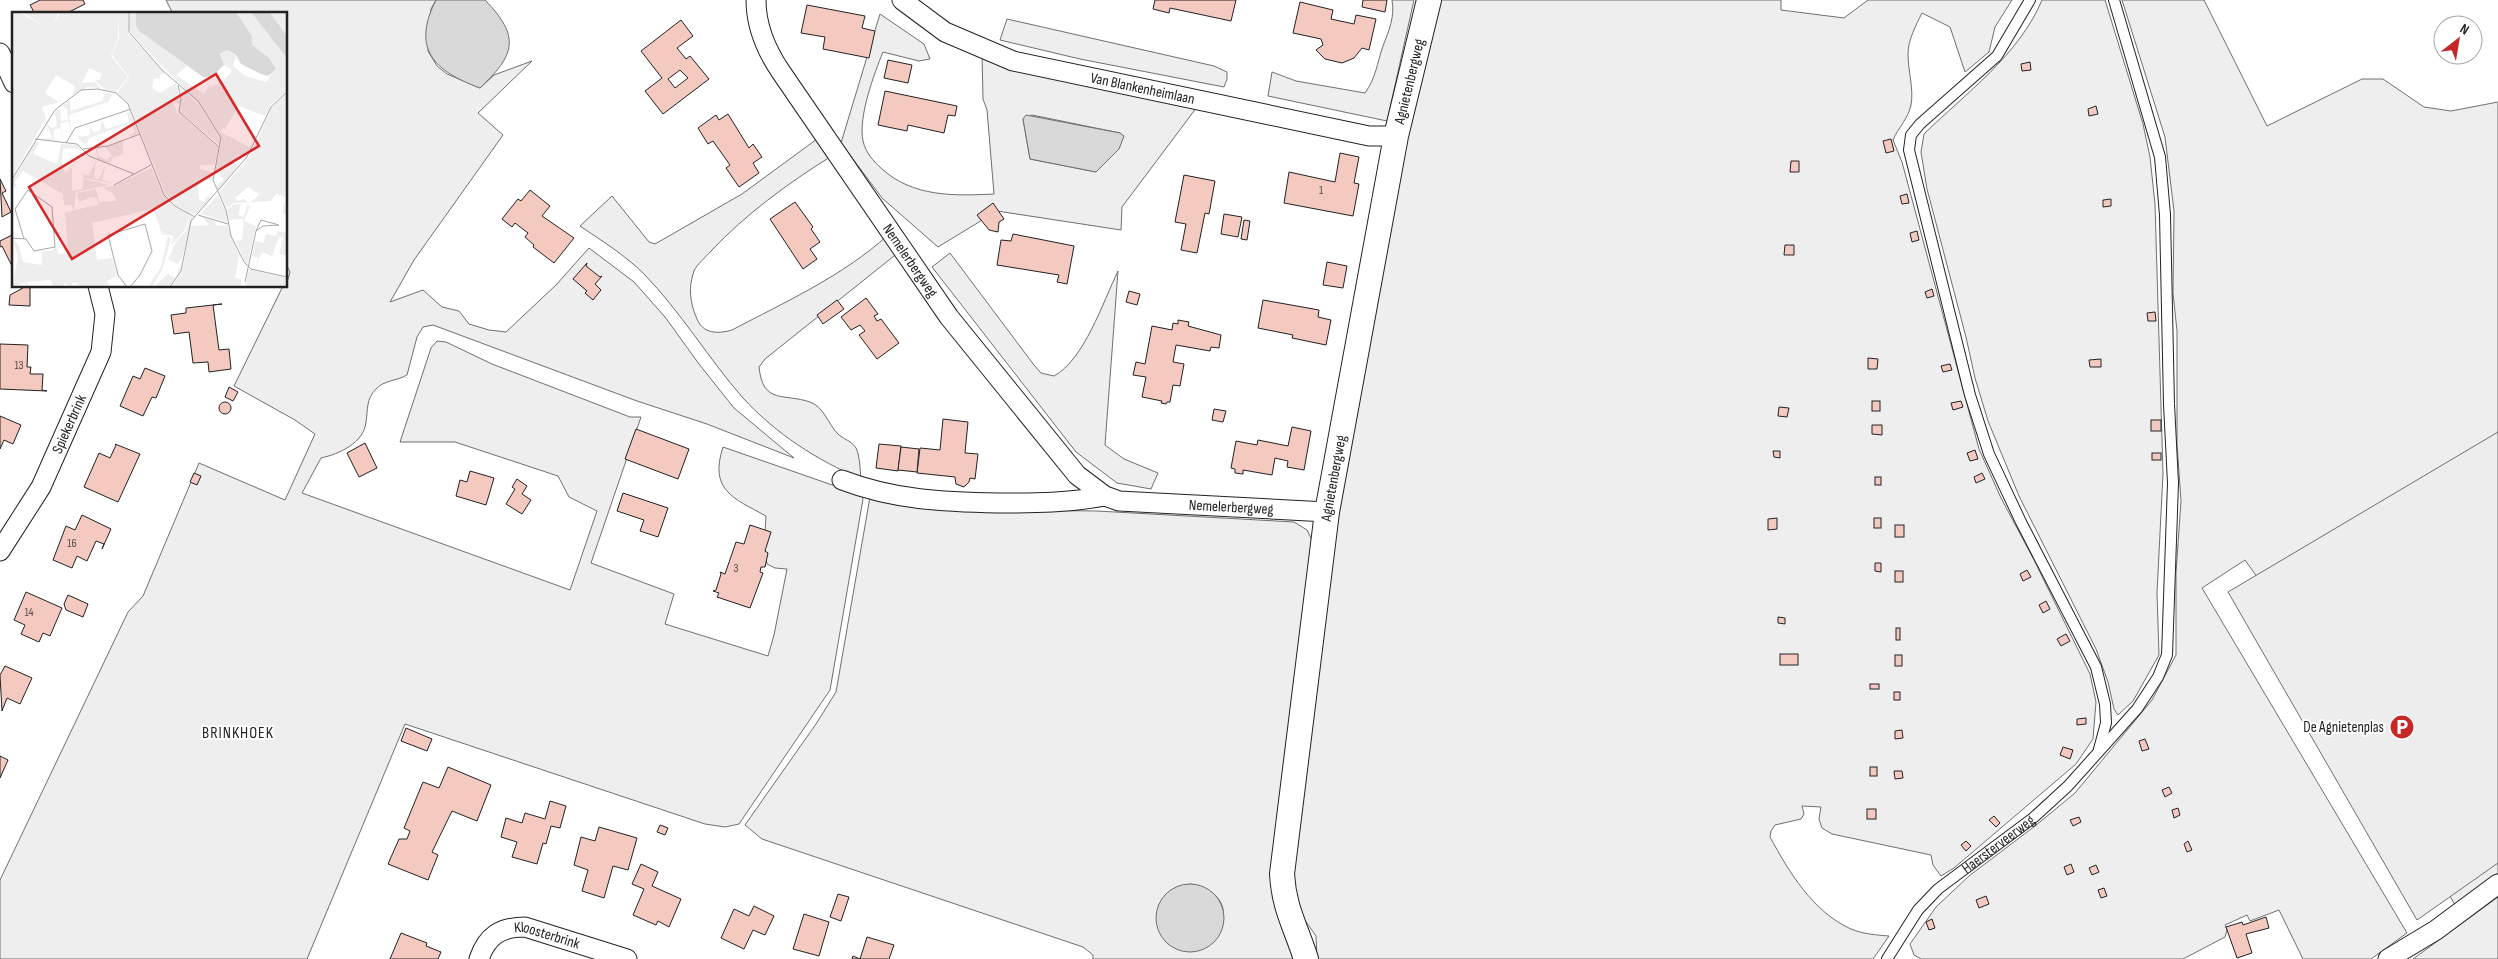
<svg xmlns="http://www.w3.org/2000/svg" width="2498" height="959" font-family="'Sofia Sans Condensed',sans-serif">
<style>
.green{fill:#eee;stroke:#6f6f6f;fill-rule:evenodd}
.parking{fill:#ededed;stroke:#6f6f6f}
.water{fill:#d9d9d9;stroke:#6f6f6f}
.building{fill:#f3c9c0;stroke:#222;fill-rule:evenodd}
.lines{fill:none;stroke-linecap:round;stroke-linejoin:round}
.service-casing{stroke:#222;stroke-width:12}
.minor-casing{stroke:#222;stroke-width:21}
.tertiary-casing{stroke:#222;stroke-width:26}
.service{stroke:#fff;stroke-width:10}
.minor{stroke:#fff;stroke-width:19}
.tertiary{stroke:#fff;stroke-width:24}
.labels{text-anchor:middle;stroke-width:4;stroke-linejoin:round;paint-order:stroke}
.number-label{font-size:12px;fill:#564c4a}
.street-label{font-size:15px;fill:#222;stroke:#fff}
.poi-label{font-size:15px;fill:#222;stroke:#fff;text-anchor:end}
.neighbourhood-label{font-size:16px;letter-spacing:1px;fill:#222;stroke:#fff}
.inset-road{fill:none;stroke:#a7a7a7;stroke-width:1}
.view{fill:#d62828;fill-opacity:0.15;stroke:#d62828;stroke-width:2.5}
.inset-edge{fill:none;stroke:#222;stroke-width:2.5}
</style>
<rect width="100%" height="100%" fill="#fff"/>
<g class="green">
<path d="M166 0H436L431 9 428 51 437 66 447 74 480 88 494 75 532 61 478 113 503 135 414 260 390 302 423 290 442 307 459 311 469 324 489 330 506 332 556 285 589 248 634 282 665 317 699 364 734 408 794 458 707 424 637 401 433 325 423 327 417 337 407 375C397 381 384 380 376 389 366 399 368 409 366 422 364 443 339 454 321 458L302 493 570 590 597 511 569 497 558 476 455 442H400L431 348 437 341 446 342 492 364 630 417H641L591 563 674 594 665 624 768 656 774 635 787 569 775 568 767 564 764 550 766 516C733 498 709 490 723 447L861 495 863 499 830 690 739 824 725 827 705 824 405 724 307 959H0V880L128 612 143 596 199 463 285 500 315 434 295 420 234 386 283 286H286L290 272 286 264V14H173Z"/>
<path d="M1392 0H1414L1387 121 1268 96 1272 72 1296 81 1365 93C1376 78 1377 63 1383 46 1389 30 1395 17 1392 0Z"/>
<path d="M1438 0H1781V10L1844 18 1868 0H2012L1995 27 1989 52 1965 72 1950 27 1922 13C1916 25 1908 40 1908 54 1908 71 1914 89 1911 105 1908 119 1898 128 1893 140L1902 162 1979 449 2001 498 2033 558 2090 674 2096 702 2093 739 2076 764 1954 868 1941 876 1933 865 1931 855 1832 834 1822 828 1819 819 1821 807 1802 806 1804 814 1801 819 1775 825 1771 831 1770 837C1789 872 1813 912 1851 929 1863 934 1876 935 1889 936L1873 959H1317L1316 936 1302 916 1295 891 1293 866 1327 567 1386 236Z"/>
<path d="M2042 0H2105L2143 124 2150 157 2155 204 2163 474 2157 593 2159 655 2133 701 2118 715 2114 709 2108 682 2096 649 2019 496 1988 421 1975 378 1966 337 1927 189 1921 152 1924 134C1966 93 2019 55 2042 0Z"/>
<polygon points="2122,0 2204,0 2267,126 2362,79 2383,79 2424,107 2451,111 2498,102 2498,453 2260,581 2245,560 2202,588 2407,933 2371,959 2303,959 2279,910 2250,921 2247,915 2225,925 2227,930 2225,937 2183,959 1921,959 1914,955 1910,944 1936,907 1969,876 2035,826 2075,793 2152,700 2176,655 2176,573 2181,501 2177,444 2177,331 2173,293 2174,211 2165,137"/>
<path d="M880 14 924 44 930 59 919 61 883 52C874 74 858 117 863 141 866 153 873 161 882 169 913 197 954 196 994 194L987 110 983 99 982 53 1203 99 1122 207 1121 230 997 211 938 247 882 198 841 143ZM1032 115 1120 133 1124 137 1096 172 1030 159 1023 119Z"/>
<polygon points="1007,19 1214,66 1227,72 1227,79 1224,87 1080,59 1000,40"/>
<path d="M817 139 830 157C787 184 746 214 711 251 706 257 697 264 694 271 688 288 690 303 697 319 703 334 718 334 732 330 785 302 843 276 888 235L899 252 765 359 759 367C763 405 784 393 810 402 824 407 828 424 838 434 843 439 852 441 856 448 860 456 860 470 861 479 817 460 776 434 743 398 708 358 681 312 644 274 625 255 602 241 580 226L612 196 649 242 655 244 742 194Z"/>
<path d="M950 253 1034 365 1041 373 1054 376C1084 360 1103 302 1118 271L1105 445 1124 459 1158 473 1151 489 1117 483 1076 452 932 267Z"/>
<path d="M870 497 932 509 1097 511 1294 522 1307 530 1311 538 1313 550 1285 775 1296 959H1093V955L1083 947 762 839 745 825 816 724 836 692ZM1191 884C1250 896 1220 959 1168 944L1181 886Z"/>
<polygon points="2498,837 2498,873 2455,905 2441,880"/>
<polygon points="2498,897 2498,959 2413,959"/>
</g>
<polygon class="parking" points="2498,432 2498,863 2417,920 2228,592"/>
<g class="water">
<path d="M436 0H485C521 37 515 55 480 88 434 71 411 49 436 0Z"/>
<polygon points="1026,115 1120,133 1124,136 1119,149 1096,172 1030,159 1023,119"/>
<circle cx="1190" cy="918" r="34"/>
</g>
<g class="building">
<polygon points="40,0 83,0 85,4 65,14 35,14 30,5"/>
<polygon points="1155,0 1236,0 1231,21 1170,8 1169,13 1153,9"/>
<polygon points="1363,0 1387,0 1385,12 1362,7"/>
<polygon points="1300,2 1333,10 1331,19 1354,24 1356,15 1376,19 1369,50 1362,48 1354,58 1342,63 1325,59 1316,50 1323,45 1321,39 1293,33"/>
<polygon points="807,5 865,16 862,28 875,31 869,58 823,49 825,37 801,33"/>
<path d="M681 20 693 36 677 48 686 59 690 56 709 79 663 114 645 91 662 78 641 51ZM680 70 688 78 675 88 668 79Z"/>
<polygon points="888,60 912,65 908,83 884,78"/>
<polygon points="2030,62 2031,70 2022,71 2021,64"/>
<polygon points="885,91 957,106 955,116 948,115 944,133 908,125 907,131 878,125"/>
<polygon points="2096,106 2098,114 2089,116 2088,109"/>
<polygon points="728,114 749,148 753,144 762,157 753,163 759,173 739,187 726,168 730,165 713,141 708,144 698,128 716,115 719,120"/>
<polygon points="1891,139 1894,151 1886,153 1883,141"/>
<polygon points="1340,153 1359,157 1354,183 1359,184 1353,216 1284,203 1289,172 1335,182"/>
<polygon points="1791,161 1799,161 1799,172 1790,172"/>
<polygon points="1184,175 1215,181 1209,214 1205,213 1197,253 1181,250 1186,224 1175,222"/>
<polygon points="0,179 6,191 2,193 11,212 2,217"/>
<polygon points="530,190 550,206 542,216 574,238 554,263 533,247 534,245 525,237 528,233 515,223 512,227 502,219 518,199 521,201"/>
<polygon points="1907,194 1909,203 1902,204 1900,196"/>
<polygon points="2111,199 2111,206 2103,207 2103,200"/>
<polygon points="795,202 813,227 811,229 820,242 810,249 817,259 803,269 770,219"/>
<polygon points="993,203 1004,219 999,222 998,232 989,230 977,215"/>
<polygon points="1224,214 1242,217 1238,237 1221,234"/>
<polygon points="1244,220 1250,221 1247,240 1241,239"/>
<polygon points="1917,231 1919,240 1912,242 1910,233"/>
<polygon points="14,234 14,270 2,246 0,247 0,241"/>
<polygon points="1013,234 1074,246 1067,284 1057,282 1059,275 997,265 1001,240 1011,241"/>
<polygon points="1785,245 1794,245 1794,255 1784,255"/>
<polygon points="1327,262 1347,266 1343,288 1323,285"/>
<polygon points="587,263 586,266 600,277 602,276 595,284 601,290 593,300 585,293 587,291 573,279"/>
<polygon points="22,286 30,286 30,306 9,305 10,295 23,288"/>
<polygon points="1932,289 1934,296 1927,298 1925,292"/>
<polygon points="1129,291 1140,294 1137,305 1126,302"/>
<polygon points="866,298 878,314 874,316 877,321 881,319 899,343 877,359 859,335 865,331 860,325 851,330 841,317"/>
<polygon points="837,300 844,309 823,324 817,315"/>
<polygon points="1263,300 1319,310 1318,317 1331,320 1326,345 1292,338 1293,335 1258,328"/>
<polygon points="222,304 213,305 219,350 229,349 231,369 209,372 208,362 193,363 189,332 174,334 171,315 186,313 186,308"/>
<polygon points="2155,312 2156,321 2148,321 2147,313"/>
<polygon points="1178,320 1189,322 1188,326 1221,335 1219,348 1211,347 1210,351 1176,345 1173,362 1184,364 1180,386 1173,385 1170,402 1167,402 1166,404 1161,403 1162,401 1142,397 1146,377 1133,375 1136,362 1145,364 1152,326 1172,330 1173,323 1178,324"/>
<polygon points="0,344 28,345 27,367 31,367 30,374 43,374 42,390 47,391 0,389"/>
<polygon points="1868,358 1878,359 1877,369 1868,369"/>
<polygon points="2101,359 2101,367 2090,367 2089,360"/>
<polygon points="1950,364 1952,370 1943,372 1941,366"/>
<polygon points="145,368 165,376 156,398 152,397 143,416 120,406 133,376 140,379"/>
<polygon points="229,387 238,392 233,401 225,397"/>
<rect x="1872" y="401" width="8" height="10"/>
<polygon points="1961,401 1963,407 1953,410 1951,403"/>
<circle cx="225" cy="408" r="6"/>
<polygon points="1779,407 1789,408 1787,417 1778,416"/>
<polygon points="1214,409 1226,411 1223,422 1212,420"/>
<polygon points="0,416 21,425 13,444 4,440 0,449"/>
<polygon points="943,419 968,422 965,453 978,454 975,479 970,478 969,482 964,487 956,484 955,477 917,473 920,448 940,450"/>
<rect x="2151" y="420" width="10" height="11"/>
<polygon points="1872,425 1882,425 1882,435 1872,434"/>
<polygon points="1292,427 1311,431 1304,470 1287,467 1288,461 1275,458 1272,475 1243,470 1243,474 1235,473 1235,469 1231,468 1236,441 1257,445 1258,440 1288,446"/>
<polygon points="636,429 689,449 678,479 625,459"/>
<polygon points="365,443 377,468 359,477 347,453"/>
<polygon points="115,444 140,454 118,502 84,487 99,453 110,458 116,445"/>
<polygon points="879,444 901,446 898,471 876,468"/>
<polygon points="901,447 919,449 917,472 898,470"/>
<polygon points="1975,450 1978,459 1970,461 1967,453"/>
<polygon points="1773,451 1780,451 1780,458 1774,457"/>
<rect x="2152" y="453" width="9" height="7"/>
<polygon points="470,471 494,478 486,505 456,496 460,480 467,482"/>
<polygon points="194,473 201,476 197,485 190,482"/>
<polygon points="1982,473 1985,479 1976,483 1974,477"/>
<rect x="1875" y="477" width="6" height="8"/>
<polygon points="517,479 527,486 522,494 531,500 522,514 506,504 515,489 512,487"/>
<polygon points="623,493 668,508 658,537 640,531 644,520 617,511"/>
<polygon points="82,515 111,529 102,549 104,544 96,541 87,561 77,556 72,568 53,560 66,526 75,530"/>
<polygon points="1777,518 1777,529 1768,530 1768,519"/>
<rect x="1874" y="518" width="7" height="10"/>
<polygon points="750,525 771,532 765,551 768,553 765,567 761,567 760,572 763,573 750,608 717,597 719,593 713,591 716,590 721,574 720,572 725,574 736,542 744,544"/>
<rect x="1895" y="525" width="9" height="12"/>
<polygon points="1875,563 1881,563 1881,572 1875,571"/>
<polygon points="2027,570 2031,577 2023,581 2020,574"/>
<rect x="1895" y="571" width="8" height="11"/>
<polygon points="26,592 62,608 50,636 43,633 39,642 21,634 25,625 14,620"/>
<polygon points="68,595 88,604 83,617 66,610 64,604"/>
<polygon points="2046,601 2050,609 2043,613 2039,605"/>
<polygon points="1778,617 1785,618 1785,624 1778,623"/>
<rect x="1896" y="628" width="4" height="12"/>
<polygon points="2066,634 2070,641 2061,646 2057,639"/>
<rect x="1780" y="654" width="18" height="11"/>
<rect x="1895" y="655" width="7" height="11"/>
<polygon points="5,666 32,678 20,704 7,698 2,711 0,675"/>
<rect x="1870" y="684" width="9" height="5"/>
<rect x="1894" y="692" width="6" height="8"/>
<polygon points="2086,718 2086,724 2077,725 2077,719"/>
<polygon points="406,728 432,739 427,751 401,741"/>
<polygon points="1902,730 1903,738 1895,739 1895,731"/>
<polygon points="2145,739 2149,749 2142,751 2139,741"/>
<polygon points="2063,747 2073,750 2070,759 2060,755"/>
<polygon points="0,756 8,760 0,778"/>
<polygon points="448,767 491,785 477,821 452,811 432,852 438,855 428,880 388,864 399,839 407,839 410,831 404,828 423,782 439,788"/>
<rect x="1870" y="767" width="7" height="9"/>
<polygon points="1894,771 1902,771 1903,778 1895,779"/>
<polygon points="2169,787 2172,793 2165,797 2162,790"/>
<polygon points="550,801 566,806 560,828 551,826 546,844 543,843 537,864 512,857 517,842 501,837 506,818 522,823 525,813 545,819"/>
<polygon points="2178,808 2180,815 2174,818 2172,810"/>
<rect x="1867" y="809" width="9" height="10"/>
<polygon points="1994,816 2000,823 1996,827 1989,820"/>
<polygon points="2079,817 2081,822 2073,826 2070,820"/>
<polygon points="660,825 668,828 665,835 657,832"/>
<polygon points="599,827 637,838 628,870 613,866 604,898 582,891 588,870 574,865 581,837 595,841"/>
<polygon points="1966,841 1971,846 1966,851 1961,845"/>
<polygon points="2188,841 2192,850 2187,852 2184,844"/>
<polygon points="641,864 658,872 652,886 681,899 669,927 658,921 656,925 633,915 644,889 632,884"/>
<polygon points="2071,864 2074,872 2067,875 2064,867"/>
<polygon points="2096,865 2099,872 2092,875 2089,868"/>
<polygon points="2104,888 2107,896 2101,898 2098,890"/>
<polygon points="838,894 849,897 841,921 830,917"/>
<polygon points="1986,896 1989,904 1979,908 1976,900"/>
<polygon points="754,906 774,916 765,935 753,930 744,949 721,938 734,909 749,916"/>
<polygon points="804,914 829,922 819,956 793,949"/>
<polygon points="2266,917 2269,928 2246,934 2252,953 2237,958 2226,927 2242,922 2243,925"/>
<polygon points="1932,919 1935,928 1929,930 1926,922"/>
<polygon points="401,933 427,943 426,946 441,952 438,959 390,959"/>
<polygon points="867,937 894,945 889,959 852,959 853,956 860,959"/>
</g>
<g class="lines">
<defs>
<g id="service">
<polyline points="2030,0 1997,56 1920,124 1911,135 1909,150 1970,395 1989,454 2021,522 2096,667 2105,704 2106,723 2099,749"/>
<path id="s1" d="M1887 959 1918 910 1938 889 2033 818 2068 786 2137 709 2158 677 2167 655 2173 483 2169 404 2165 215 2160 157 2114 0"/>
</g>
<g id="minor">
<path id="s2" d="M756 0C756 27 766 50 781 72L949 317 1077 475 1105 496 1119 501 1327 512"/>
<path id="s3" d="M902 0 945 32 1013 61 1369 136H1396"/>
<polyline points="0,53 14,83"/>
<path d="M842 480C894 500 944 502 999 503 1036 503 1068 503 1105 496"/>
<path id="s4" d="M0 551 41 487 101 352 105 314 98 286"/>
<path id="s5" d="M479 959C487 936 500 927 525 927L627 959"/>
<polyline points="2388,959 2436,930 2498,884"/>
</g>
<g id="tertiary">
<path id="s6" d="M1306 959C1296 927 1284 909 1282 874L1327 512 1396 136 1429 0"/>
</g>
</defs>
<use href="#service" class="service-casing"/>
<use href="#minor" class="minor-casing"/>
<use href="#tertiary" class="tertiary-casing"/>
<use href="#service" class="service"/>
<use href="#minor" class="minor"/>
<use href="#tertiary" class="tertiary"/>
</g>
<defs>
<symbol id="parking-disc" viewBox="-11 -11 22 22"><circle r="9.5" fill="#c62828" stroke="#fff"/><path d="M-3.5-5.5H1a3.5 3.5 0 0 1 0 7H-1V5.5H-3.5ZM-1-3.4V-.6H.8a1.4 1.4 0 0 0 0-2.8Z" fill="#fff"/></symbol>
</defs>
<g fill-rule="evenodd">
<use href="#parking-disc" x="2388" y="713" width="28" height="28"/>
</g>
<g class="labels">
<g class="number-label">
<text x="1321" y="194">1</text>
<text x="19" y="369">13</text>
<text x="72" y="547">16</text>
<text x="736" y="572">3</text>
<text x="29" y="616">14</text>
</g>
<g class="street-label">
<text dy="5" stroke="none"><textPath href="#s6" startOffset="892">Agnietenbergweg</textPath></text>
<text dy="5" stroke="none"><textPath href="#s3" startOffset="260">Van Blankenheimlaan</textPath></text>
<text dy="5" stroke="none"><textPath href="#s2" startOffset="306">Nemelerbergweg</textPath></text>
<text dy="5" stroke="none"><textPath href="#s4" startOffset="145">Spiekerbrink</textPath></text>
<text dy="5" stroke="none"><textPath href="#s6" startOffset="488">Agnietenbergweg</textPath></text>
<text dy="5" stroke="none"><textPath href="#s2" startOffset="740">Nemelerbergweg</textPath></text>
<text dy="5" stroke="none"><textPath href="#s1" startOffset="162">Haersterveerweg</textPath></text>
<text dy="5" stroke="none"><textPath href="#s5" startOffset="84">Kloosterbrink</textPath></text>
</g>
<g class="poi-label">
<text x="2384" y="732">De Agnietenplas</text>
</g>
<g class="neighbourhood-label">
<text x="238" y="738">BRINKHOEK</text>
</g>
</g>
<g transform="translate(12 12)">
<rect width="275" height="275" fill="#fff"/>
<path d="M0 0H7L35 16 10 0H46L42 12 48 0H106V26L99 44 116 65 104 80 92 77 83 68H87L90 62 77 56 70 71 83 70 89 76 75 75 60 83 63 74 44 63 33 81 47 90 30 95 34 106 0 165ZM106 0H116V21L153 61 148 63V67L142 66 140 76 148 81 164 71 168 89 167 92 161 90 165 100 207 136 202 153H189L187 157 200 160V168H192L186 174 187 187 192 190 195 184 201 185 183 203 163 193 153 181 118 94 105 81 117 65 100 43 107 26ZM118 0H124V14L127 19 175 54 164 63 192 82 197 74 205 73 219 61V57L212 53 208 43 215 38 224 44 221 54 233 64 254 70 259 63V50L240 33V24L224 0H275V79L260 92 253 104 226 94 213 117 210 116 209 120 239 136 228 153 233 144 226 143 222 150 227 154 207 179 204 174 212 167 203 160 210 128 189 93 121 24 116 16ZM168 74 187 93 208 127V133L168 100 170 85ZM93 81 101 82 96 90 57 103 59 117 56 109 48 112 51 127 48 116 42 118V127L50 129 27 127 40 126 34 111 40 116 45 114 43 100 48 96 49 109 56 108 55 97 50 94 58 88 59 99 90 89ZM275 81V203L270 201 274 185 265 182 258 189 222 191 215 196 207 180 237 146 259 96ZM236 175 247 182 245 185 237 191 232 187 226 189 223 186ZM118 99 126 121 116 125 123 120 119 111 77 126 75 132 70 131 65 123 70 125 78 123V113L81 120 88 119 90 108 94 117 117 110 115 101ZM111 128V142L101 146 98 151 86 148 83 136 89 137 85 139 87 144 94 148 100 144 93 135ZM23 130H28L21 142 45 152 49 132 65 133 71 140 62 136 51 137 50 156 54 160 60 155V179L70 177 72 167 97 173 64 180 62 198 86 193 85 186 80 185 67 190 65 181 84 177 87 190 104 189 102 182 91 176 104 173 139 156 151 183 165 196 178 200 173 218 159 234 161 224 150 222 141 197 80 211 85 248 100 246 105 264 95 269 98 275H72L61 270 59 275 52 271V275H42L38 268 14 270 18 275 12 271 0 275 6 246 1 227 7 234 11 250 30 253V240L41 238 44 233 46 242 56 241 53 200 61 199 60 193H52L51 182 11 159 3 170 5 175H0V168ZM84 148 82 166 87 167 94 152 90 168 103 172 71 166 72 162 77 164ZM205 183 213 197 215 210 189 202ZM222 192H229L226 203 231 205 236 193 238 194 232 209 244 214 235 254 223 229 230 228 232 211 230 207 217 208 215 198ZM178 203H181L170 246 165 252 156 247 164 230 174 219ZM190 205 202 208 205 214 215 213 227 244 223 266 229 267V275H159L170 260 178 214 197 213ZM266 219 275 221V244L267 242 271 226 267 225 260 244 250 240 243 257 246 246 240 244 243 229 252 231 254 222 264 224ZM156 224 159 227 150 258 140 275H136L149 255ZM169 251 168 262 157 275H142L156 262 164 266ZM237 257 275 266V275H233Z" fill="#eee" fill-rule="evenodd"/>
<path d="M124 0H224L240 24V33L257 46 264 57 256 64 249 62 229 52 224 43 215 38 208 42 212 53 199 65H191L127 19 124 14ZM239 0H257L275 24V46Z" fill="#d9d9d9"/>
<path class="inset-road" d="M117 0V20L150 58 186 89 209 126 201 168 214 198 219 224 232 250 239 257 275 265M166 73 169 86 167 100 207 135M23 127 65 132 77 144 122 162M54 131 63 116 119 97M71 137 96 134 128 122M0 167 43 98 69 78 86 77 104 81 116 92 152 183 163 194 183 205M102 173 139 153M186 203 216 212M0 226 14 227 22 239 43 235 40 195 16 178 3 197 12 227M233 270 244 219 251 214 267 213 249 208 244 219M115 275 106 263 96 223 133 212 140 239 128 263 118 275M158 275 169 259 179 209 235 145 259 95 275 80"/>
<path class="view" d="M204 62 247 134 60 247 17 175Z"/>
<rect width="275" height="275" class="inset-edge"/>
</g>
<g transform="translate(2458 40) rotate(31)"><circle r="24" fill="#ffffff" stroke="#a7a7a7"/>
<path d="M0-4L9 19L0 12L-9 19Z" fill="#c62828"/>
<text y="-8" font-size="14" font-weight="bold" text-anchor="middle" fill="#222222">N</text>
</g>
</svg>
